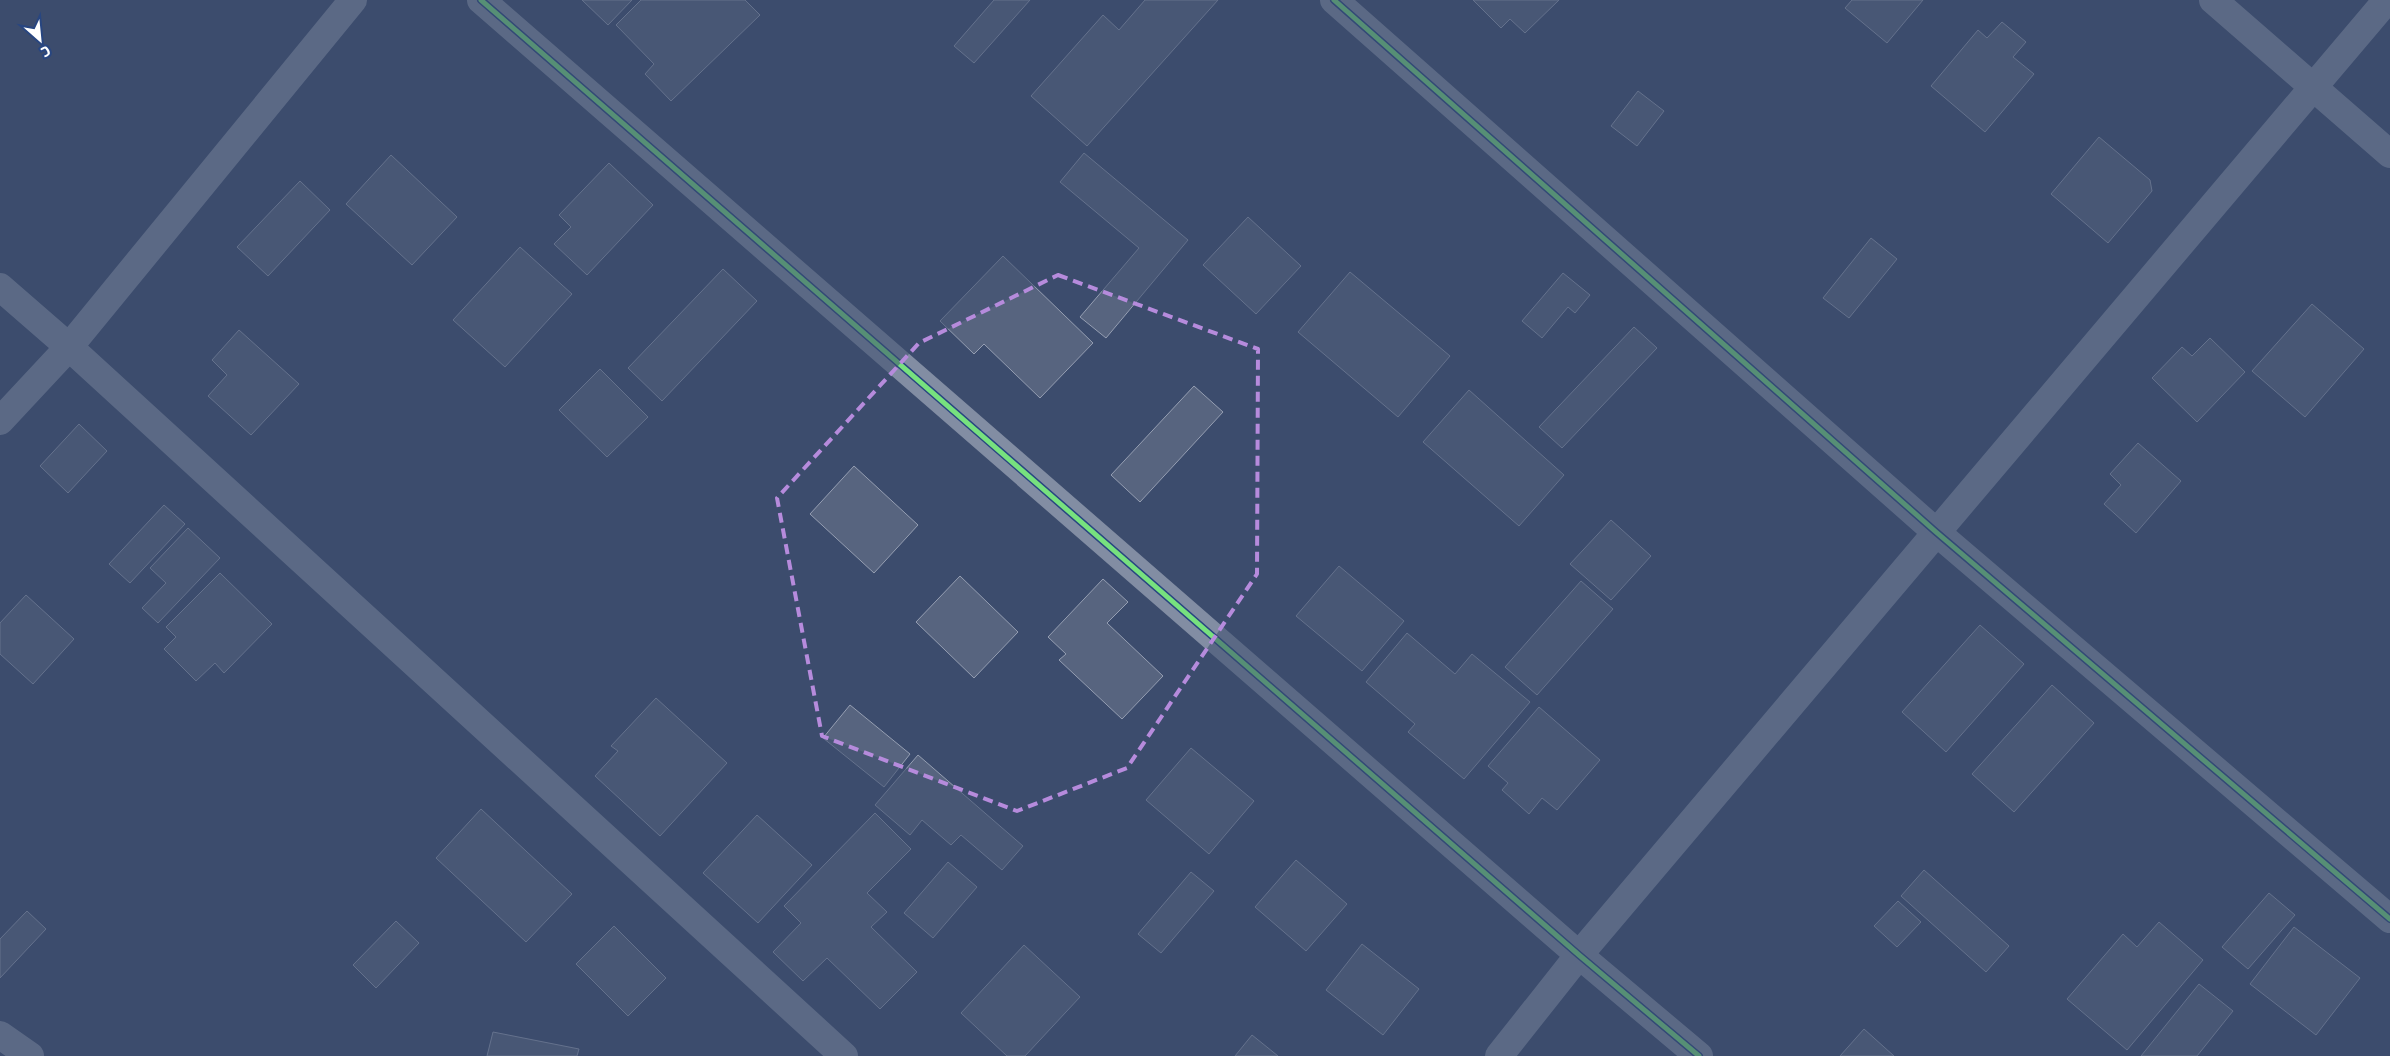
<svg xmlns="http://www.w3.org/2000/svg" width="2390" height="1056" font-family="'Exo 2',sans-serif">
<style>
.building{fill:#57647f;stroke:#959eb2}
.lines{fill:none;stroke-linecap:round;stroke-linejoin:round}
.minor{stroke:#828da3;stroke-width:28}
.cycleway-casing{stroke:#284681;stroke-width:8}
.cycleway{stroke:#77e17e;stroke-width:5}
.marked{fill:none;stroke:#b68bdc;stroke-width:4;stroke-dasharray:10 6;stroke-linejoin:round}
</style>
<rect width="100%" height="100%" fill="#3c4c6d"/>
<g class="building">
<polygon points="582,0 632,0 608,25"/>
<polygon points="641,0 745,0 760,15 671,101 645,74 654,64 616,25"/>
<polygon points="994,0 1030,0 974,63 954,46"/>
<polygon points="1145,0 1218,0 1087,146 1031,96 1103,15 1119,30"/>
<polygon points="1473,0 1559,0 1525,33 1510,19 1501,28"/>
<polygon points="1852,0 1923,0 1887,43 1845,8"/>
<polygon points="2002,22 2026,42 2013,57 2034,74 1985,132 1931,86 1978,30 1987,38"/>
<polygon points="1638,91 1664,111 1637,146 1611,126"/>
<polygon points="2099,137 2150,180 2152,191 2108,243 2051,194"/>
<polygon points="1084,153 1188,240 1106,338 1080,317 1139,248 1060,182"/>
<polygon points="391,155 457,217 412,265 346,204"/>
<polygon points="609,163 653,205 587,275 554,244 571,227 559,215"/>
<polygon points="300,181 330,210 268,276 237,247"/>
<polygon points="1248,217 1301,266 1256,314 1203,265"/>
<polygon points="1871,238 1897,259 1849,318 1823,298"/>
<polygon points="520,247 572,294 505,367 453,320"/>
<polygon points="1003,256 1093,343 1040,398 984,344 974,354 940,321"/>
<polygon points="723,269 757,301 662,401 628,368"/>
<polygon points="1350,272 1450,356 1398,417 1298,332"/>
<polygon points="1563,273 1590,295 1575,313 1568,307 1542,338 1522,321"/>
<polygon points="2312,304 2364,349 2305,417 2252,371"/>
<polygon points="1634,327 1657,348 1562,448 1539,427"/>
<polygon points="239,330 299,384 251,435 208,396 227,375 212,360"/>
<polygon points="2210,338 2245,372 2197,422 2152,378 2182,347 2192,356"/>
<polygon points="600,369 648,417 607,457 559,410"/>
<polygon points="1194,386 1223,412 1140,502 1111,475"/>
<polygon points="1469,390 1564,475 1519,526 1423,442"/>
<polygon points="79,424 107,451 68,493 40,466"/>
<polygon points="2138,443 2181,481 2136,533 2104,504 2121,485 2110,474"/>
<polygon points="854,466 918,525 874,573 810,514"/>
<polygon points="164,505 185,524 130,583 109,564"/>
<polygon points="1611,520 1651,556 1611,600 1570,564"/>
<polygon points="188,528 220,558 158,623 142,608 166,583 150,568"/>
<polygon points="1339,566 1404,621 1362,671 1296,616"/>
<polygon points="220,573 272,624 224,673 215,663 196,681 164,649 176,637 166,627"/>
<polygon points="960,576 1018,632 974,678 916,622"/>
<polygon points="1103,579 1128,602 1107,623 1163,676 1122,719 1059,660 1066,654 1048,637"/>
<polygon points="1581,581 1613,609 1537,695 1505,667"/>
<polygon points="26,595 74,639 33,684 0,654 0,623"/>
<polygon points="1980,625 2024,664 1946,752 1902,712"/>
<polygon points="1407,633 1455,674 1472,654 1530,702 1464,779 1408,732 1415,724 1366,682"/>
<polygon points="2052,685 2094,723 2014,812 1972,774"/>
<polygon points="656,698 727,763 660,836 595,776 618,751 611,746"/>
<polygon points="850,705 910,754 884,787 823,738"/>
<polygon points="1539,707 1600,760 1557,810 1542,798 1529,814 1502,790 1508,783 1488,766"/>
<polygon points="1191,748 1254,801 1209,854 1146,800"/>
<polygon points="918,755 1023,846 1002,870 961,835 951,845 922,820 910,835 875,805"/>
<polygon points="481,809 572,894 526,942 436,858"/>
<polygon points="875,813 911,849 867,893 887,912 871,927 917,972 880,1009 827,958 803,981 773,952 801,923 784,906"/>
<polygon points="757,815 812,865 758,923 703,873"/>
<polygon points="1296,860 1347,904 1306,951 1255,907"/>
<polygon points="948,862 977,887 933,938 904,913"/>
<polygon points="1924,870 2009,946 1986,972 1901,896"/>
<polygon points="1191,872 1214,891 1161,953 1138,934"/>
<polygon points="2269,893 2295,915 2248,969 2222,947"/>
<polygon points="1898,901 1921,922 1897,947 1874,926"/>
<polygon points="27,911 46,929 0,978 0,939"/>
<polygon points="396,921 419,943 376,988 353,965"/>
<polygon points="2159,922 2203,960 2127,1050 2067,999 2123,934 2137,947"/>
<polygon points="614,926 666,978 628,1016 576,964"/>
<polygon points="2294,927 2360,978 2316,1035 2250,984"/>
<polygon points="1362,944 1419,989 1383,1035 1326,990"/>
<polygon points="1024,945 1080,997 1025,1056 1007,1056 961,1013"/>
<polygon points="2199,984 2233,1011 2197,1056 2141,1056"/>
<polygon points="1864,1029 1894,1056 1840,1056"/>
<polygon points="493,1032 579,1049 577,1056 487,1056"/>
<polygon points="1252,1035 1278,1056 1235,1056"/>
</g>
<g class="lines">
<g class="minor">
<polyline points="481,0 1579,955 1699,1056"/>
<polyline points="1334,0 1936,532 2390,919"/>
<polyline points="2213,0 2390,154"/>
<polyline points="0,287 69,347 844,1056"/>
<polyline points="0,421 69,347 353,0"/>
<polyline points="0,1035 30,1056"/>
<polyline points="1499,1056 1579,955 2387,0"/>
</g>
<defs>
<g id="cycleway">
<polyline points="481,0 1579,955 1699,1056"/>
<polyline points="1334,0 1936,532 2390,919"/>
</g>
</defs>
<use href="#cycleway" class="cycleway-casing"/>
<use href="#cycleway" class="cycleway"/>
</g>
<path d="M0 0H2390V1056H0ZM1058 275 1258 349 1257 574 1127 768 1017 811 822 736 777 498 919 343Z" fill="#3c4c6d" fill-opacity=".55" fill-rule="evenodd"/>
<path class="marked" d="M1058 275 1258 349 1257 574 1127 768 1017 811 822 736 777 498 919 343Z"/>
<g transform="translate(40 40) rotate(153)" stroke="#284681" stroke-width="4" paint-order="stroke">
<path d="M0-4L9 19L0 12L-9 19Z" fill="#ffffff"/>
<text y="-8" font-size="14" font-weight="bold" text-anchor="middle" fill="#ffffff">С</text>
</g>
</svg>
